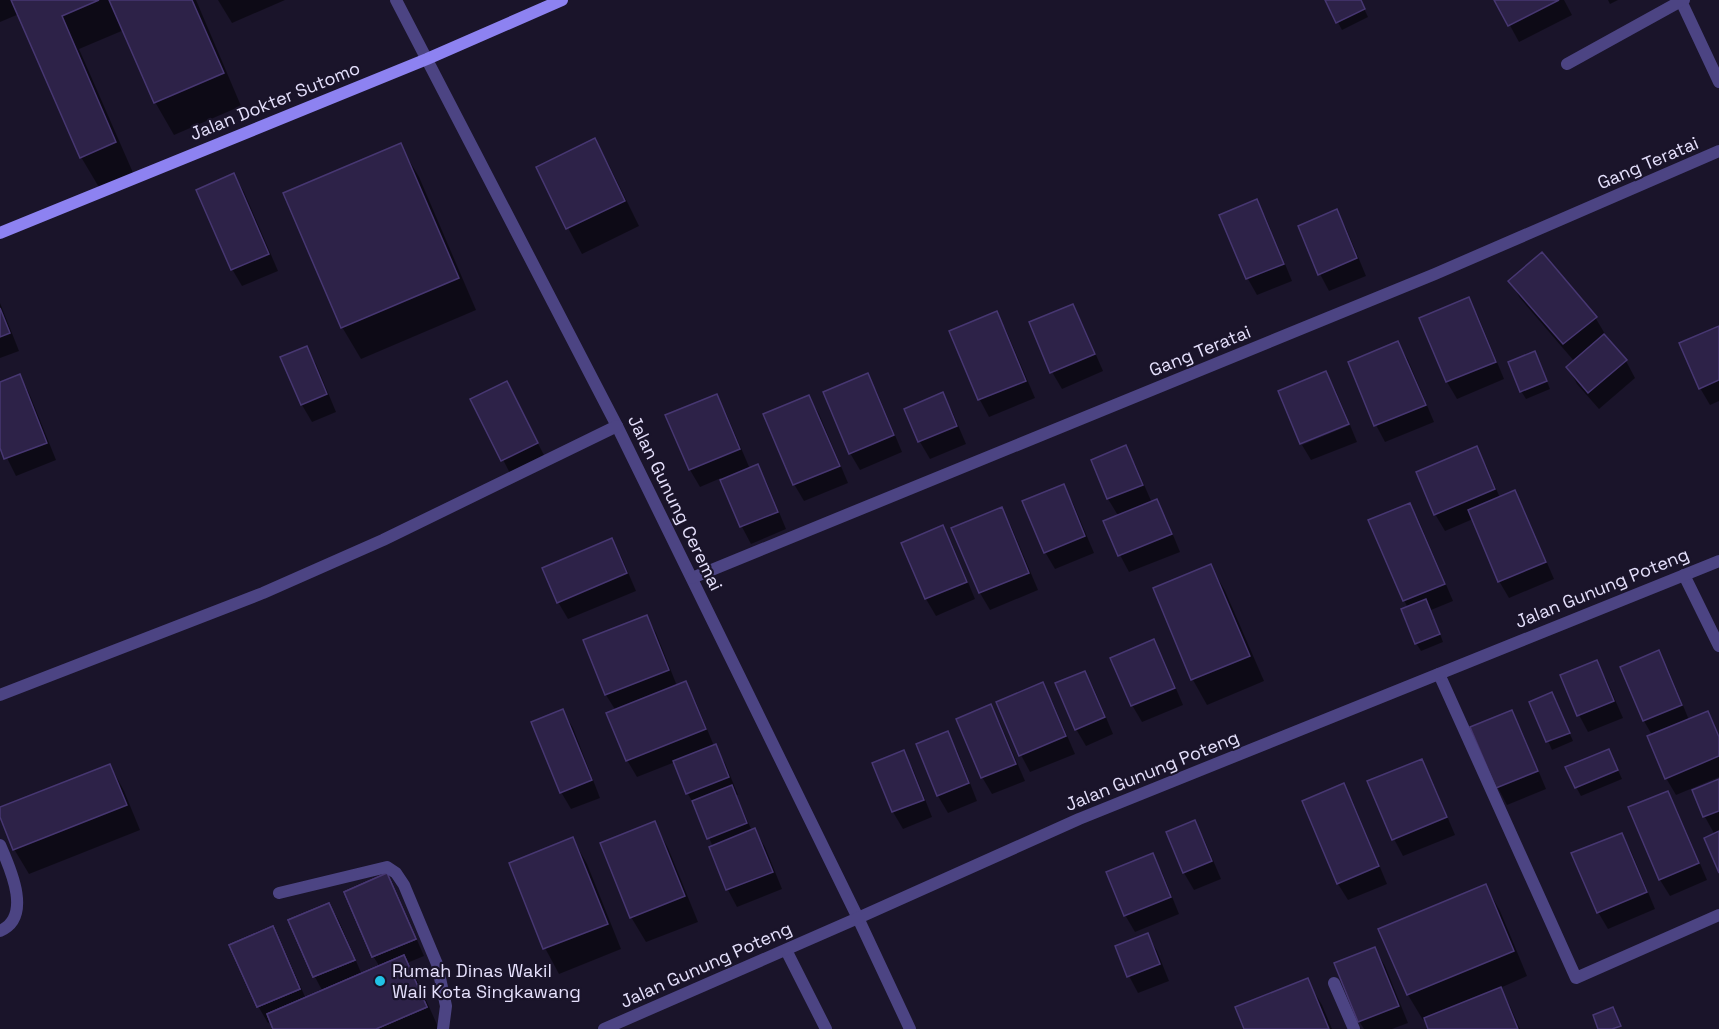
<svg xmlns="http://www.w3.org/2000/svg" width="1719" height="1029" font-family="'Space Grotesk',sans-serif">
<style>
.shadow{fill:#0007}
.building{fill:#2d2248;stroke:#473772;stroke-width:1.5}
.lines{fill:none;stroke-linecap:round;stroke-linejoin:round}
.lane{stroke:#4c4483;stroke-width:12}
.street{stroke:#4c4483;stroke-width:12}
.secondary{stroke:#8d82f1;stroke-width:12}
.poi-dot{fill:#21c3e6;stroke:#1a142a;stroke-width:2}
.labels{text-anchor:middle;stroke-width:4.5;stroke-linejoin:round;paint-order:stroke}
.street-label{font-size:18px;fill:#e5e0fc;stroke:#1a142a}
.poi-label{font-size:18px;fill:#e5e0fc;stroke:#1a142a;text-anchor:start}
</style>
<rect width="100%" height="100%" fill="#1a142a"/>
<g class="shadow">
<polygon points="0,0 196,0 241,106 174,135 155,102 124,30 79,49 134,175 100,189 81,157 19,14 0,22"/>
<polygon points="218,0 285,0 232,23"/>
<polygon points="1326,0 1360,0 1368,17 1342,30"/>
<polygon points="1496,0 1564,0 1572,15 1519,42"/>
<polygon points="1608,0 1618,0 1610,4"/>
<polygon points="594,140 609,165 639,226 582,254 568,228 538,167"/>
<polygon points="400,145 419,177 476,310 361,359 342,327"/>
<polygon points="234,175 244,192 278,271 242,286 232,269"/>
<polygon points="1256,201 1266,218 1292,281 1257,295 1248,279 1221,216"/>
<polygon points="1336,211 1346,228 1366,276 1329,291 1320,274"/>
<polygon points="1510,281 1595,317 1605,334 1604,336 1626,361 1635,378 1599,409 1577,384 1568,367 1574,361 1520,298"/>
<polygon points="1468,299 1478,316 1504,379 1457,399 1447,382 1421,319"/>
<polygon points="0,303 19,351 0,358"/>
<polygon points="1073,306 1082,323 1103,371 1062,389 1052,372"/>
<polygon points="996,313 1006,330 1035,398 989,417 980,400 951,331"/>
<polygon points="1719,328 1719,401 1710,405 1700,388"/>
<polygon points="1398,343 1408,360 1434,422 1385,442 1376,425"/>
<polygon points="306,348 316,364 336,412 312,422 302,405 282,358"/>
<polygon points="1539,361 1550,389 1526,399 1521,391"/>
<polygon points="1325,372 1335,389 1349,422 1301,443"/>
<polygon points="867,375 877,392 902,452 860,470 850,453"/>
<polygon points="20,376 29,393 56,460 16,476 0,444 0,384"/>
<polygon points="507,383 547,461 512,477 472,400"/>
<polygon points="942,394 952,411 966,444 930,459 920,442 906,409"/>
<polygon points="717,396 726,413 750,469 757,466 767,483 786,529 751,544 742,527 721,478 700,487 690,470 667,416"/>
<polygon points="809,397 819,414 848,483 804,501 794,484"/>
<polygon points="1350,425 1357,442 1311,460 1302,445"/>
<polygon points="1125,447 1135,464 1152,503 1156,501 1166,518 1180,552 1129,572 1120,555 1105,522 1119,517 1108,499 1093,461"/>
<polygon points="1476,448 1486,465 1500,498 1515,492 1524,509 1554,579 1509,598 1499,581 1473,519 1445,531 1435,514"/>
<polygon points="1063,486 1073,503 1094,553 1055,569 1045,552"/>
<polygon points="1410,504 1419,521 1453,601 1431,610 1443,642 1421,651 1416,643 1408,608 1404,600"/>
<polygon points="1001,509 1011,526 1038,590 990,610 980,593 953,529"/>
<polygon points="942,527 952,544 975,599 936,616 926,599"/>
<polygon points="611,540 621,556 636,591 568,619 558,602 544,568"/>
<polygon points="1211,566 1225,591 1264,681 1207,705 1193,680 1155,589"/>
<polygon points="646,616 656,633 677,686 686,683 695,700 714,746 725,763 738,795 736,795 752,831 755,830 765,847 782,889 737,907 728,890 711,848 713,847 698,812 688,794 675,762 637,777 627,760 616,711 606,695 585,641"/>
<polygon points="1153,641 1163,658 1183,705 1142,722 1132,705"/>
<polygon points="1658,652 1668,669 1689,720 1707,713 1719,735 1719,777 1676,795 1666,778 1652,735 1644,721 1622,667"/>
<polygon points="1596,662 1606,679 1623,718 1588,732 1579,715"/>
<polygon points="1085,672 1094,689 1113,734 1086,746 1076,729"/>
<polygon points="1043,684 1052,701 1075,754 1030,772 1021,755"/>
<polygon points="1552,694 1573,741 1552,750 1531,702"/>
<polygon points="990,706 1000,723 1025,781 992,794 982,777"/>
<polygon points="563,711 573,728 600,798 571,809 561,792"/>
<polygon points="1511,712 1521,729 1546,789 1507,805 1498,788 1472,728"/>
<polygon points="947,733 957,750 977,801 948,813 938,796"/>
<polygon points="903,752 913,769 932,817 903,829 893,812 874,764"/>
<polygon points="1613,759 1622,779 1581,796 1576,787"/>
<polygon points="1422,761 1431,778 1455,835 1403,856 1394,839 1369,782"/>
<polygon points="110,765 124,791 140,830 29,874 14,849 0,813 0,808"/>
<polygon points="1719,780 1719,869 1715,835 1705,817 1694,791"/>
<polygon points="1344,785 1353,802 1387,884 1348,900 1338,884"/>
<polygon points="1667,793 1677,810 1707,880 1670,896 1660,880"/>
<polygon points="1194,822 1204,839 1221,879 1194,890 1184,873 1168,833"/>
<polygon points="654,823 668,848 698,922 646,942 631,917"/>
<polygon points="1621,835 1631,851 1655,909 1608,929 1598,912"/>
<polygon points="573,839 587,864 621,949 559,974 545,948 510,864"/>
<polygon points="1152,855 1162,872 1179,914 1135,932 1125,915"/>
<polygon points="386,875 396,892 424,956 407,963 418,982 439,1029 275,1029 272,1022 268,1023 258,1006 272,928 282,945 306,999 323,992 315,977 290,921 329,904 339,921 362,975 380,967 373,956 346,893"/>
<polygon points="1486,886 1500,911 1527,976 1500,988 1510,1006 1520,1029 1430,1029 1426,1019 1423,1020 1408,995 1380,930"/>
<polygon points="1147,934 1157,951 1169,981 1138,993 1129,976"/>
<polygon points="1375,949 1385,966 1408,1023 1392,1029 1364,1029 1359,1021"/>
<polygon points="1307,980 1322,1005 1332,1029 1245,1029"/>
</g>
<g class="building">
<polygon points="11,0 99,0 62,16 116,142 80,158"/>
<polygon points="109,0 192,0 224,73 154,103"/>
<polygon points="1325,0 1361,0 1365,9 1336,23"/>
<polygon points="1494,0 1559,0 1508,26"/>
<polygon points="595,138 625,201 566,229 536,167"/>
<polygon points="401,143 459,278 341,328 283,193"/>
<polygon points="234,173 269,254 231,270 196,190"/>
<polygon points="1257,199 1284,264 1246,279 1219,215"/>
<polygon points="1337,209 1357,258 1318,275 1298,226"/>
<polygon points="1542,252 1597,317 1563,344 1508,281"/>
<polygon points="1469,297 1496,362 1446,382 1419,318"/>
<polygon points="1073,304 1095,354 1050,373 1029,322"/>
<polygon points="0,308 10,333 0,337"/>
<polygon points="997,311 1026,381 978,400 949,331"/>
<polygon points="1719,326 1719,380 1699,389 1679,343"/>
<polygon points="1604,334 1627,360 1588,393 1566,367"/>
<polygon points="1398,341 1426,405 1374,426 1348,362"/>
<polygon points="307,346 327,394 301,405 280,357"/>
<polygon points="1535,351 1547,381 1520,392 1508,362"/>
<polygon points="1326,371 1349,424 1300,444 1278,391"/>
<polygon points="868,373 894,435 849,454 823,392"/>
<polygon points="20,374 47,443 4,459 0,448 0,382"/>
<polygon points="507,381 538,443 501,461 470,399"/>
<polygon points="943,392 957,426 918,442 904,409"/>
<polygon points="717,394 740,449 689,470 665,415"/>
<polygon points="809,395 840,466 793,485 763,414"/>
<polygon points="1126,445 1143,485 1107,499 1091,460"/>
<polygon points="1477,446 1495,489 1434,515 1416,472"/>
<polygon points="758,464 778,512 740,527 720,480"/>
<polygon points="1064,484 1085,536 1044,553 1022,501"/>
<polygon points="1515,490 1546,562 1498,582 1468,510"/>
<polygon points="1157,499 1172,534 1118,556 1103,521"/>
<polygon points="1410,503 1445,584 1403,601 1368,520"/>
<polygon points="1002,507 1029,573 979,593 951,528"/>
<polygon points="943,525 967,582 925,599 901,543"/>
<polygon points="612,538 627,573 557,603 542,568"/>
<polygon points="1211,564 1250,656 1191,680 1153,588"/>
<polygon points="1426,599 1440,634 1415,644 1401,609"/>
<polygon points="647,615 669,670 605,695 583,640"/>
<polygon points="1154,639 1175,688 1131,706 1110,658"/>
<polygon points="1659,650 1682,705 1643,721 1620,667"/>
<polygon points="1597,660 1614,701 1577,716 1560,675"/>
<polygon points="1085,671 1105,717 1075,730 1055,683"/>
<polygon points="686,681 706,729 626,761 606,713"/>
<polygon points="1043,682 1066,736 1019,756 996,702"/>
<polygon points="1552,692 1570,733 1546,742 1529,702"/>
<polygon points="991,704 1016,764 981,778 956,719"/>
<polygon points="563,709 592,780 560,793 531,722"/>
<polygon points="1512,710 1538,771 1496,788 1470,727"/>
<polygon points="1708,711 1719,737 1719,756 1665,779 1647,736"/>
<polygon points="948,731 969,783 937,796 916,744"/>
<polygon points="716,744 729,777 686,794 673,761"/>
<polygon points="1609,749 1618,770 1575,788 1565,767"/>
<polygon points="904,750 924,800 892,812 872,763"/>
<polygon points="1422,759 1447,817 1392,840 1367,781"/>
<polygon points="110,764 127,805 13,850 0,817 0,807"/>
<polygon points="1719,779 1719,811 1703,817 1692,790"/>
<polygon points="1344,783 1379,866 1337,884 1302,801"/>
<polygon points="732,785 747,823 707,839 692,801"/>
<polygon points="1668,791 1699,863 1659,880 1628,807"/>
<polygon points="1195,820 1212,861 1183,873 1166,832"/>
<polygon points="655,821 685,896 630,918 600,843"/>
<polygon points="755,828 773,872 726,890 709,847"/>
<polygon points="1719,831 1719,873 1704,838"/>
<polygon points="1622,833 1647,892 1597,913 1571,853"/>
<polygon points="573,837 608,924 543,949 509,863"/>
<polygon points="1153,853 1171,897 1124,916 1106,872"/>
<polygon points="387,873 416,939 372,957 344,892"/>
<polygon points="387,873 416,939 372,957 344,892"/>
<polygon points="1486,884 1514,951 1407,995 1378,929"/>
<polygon points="329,903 355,960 313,977 288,920"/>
<polygon points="329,903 355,960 313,977 288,920"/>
<polygon points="273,926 300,989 257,1007 229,945"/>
<polygon points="273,926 300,989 257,1007 229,945"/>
<polygon points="1148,933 1160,964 1127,977 1115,946"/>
<polygon points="1375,947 1399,1006 1358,1022 1334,963"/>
<polygon points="404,955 427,1007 376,1029 273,1029 267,1014"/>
<polygon points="404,955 427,1007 376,1029 273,1029 267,1014"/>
<polygon points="1308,978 1329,1029 1244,1029 1235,1007"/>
<polygon points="1501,987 1518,1029 1428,1029 1424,1018"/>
<polygon points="1613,1007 1621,1026 1612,1029 1598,1029 1593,1015"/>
</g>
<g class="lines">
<g class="lane">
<path d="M0 845C10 868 33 917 0 931"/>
<polyline points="279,893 387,867 396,873 404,885 437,964 446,1006 443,1029"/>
<polyline points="786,950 826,1029"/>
</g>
<g class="street">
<polyline points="396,0 617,426 858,918 910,1029"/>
<polyline points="1684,0 1681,1 1719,82"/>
<polyline points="1567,64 1681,1"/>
<polyline points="1684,575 1719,646"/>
<polyline points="692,578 1435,274 1719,151"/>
<polyline points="1439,674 1576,978 1719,915"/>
<polyline points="0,695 263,593 383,540 617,426"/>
<polyline points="1334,983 1354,1029"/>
<polyline points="604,1029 858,918 1079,819 1719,561"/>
</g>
<polyline class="secondary" points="0,233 427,59 562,0"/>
</g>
<circle class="poi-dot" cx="380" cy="981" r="6"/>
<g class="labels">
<g class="street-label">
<text transform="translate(275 101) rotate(-22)" y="6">Jalan Dokter Sutomo</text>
<text transform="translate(1648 163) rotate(-23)" y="6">Gang Teratai</text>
<text transform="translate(1200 351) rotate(-22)" y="6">Gang Teratai</text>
<text transform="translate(675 503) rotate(64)" y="6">Jalan Gunung Ceremai</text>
<text transform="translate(1602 588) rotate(-22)" y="6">Jalan Gunung Poteng</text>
<text transform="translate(1152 771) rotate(-22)" y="6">Jalan Gunung Poteng</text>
<text transform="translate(706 965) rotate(-24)" y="6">Jalan Gunung Poteng</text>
</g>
<g class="poi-label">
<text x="392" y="977">Rumah Dinas Wakil<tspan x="392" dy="21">Wali Kota Singkawang</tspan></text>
</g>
</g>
</svg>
